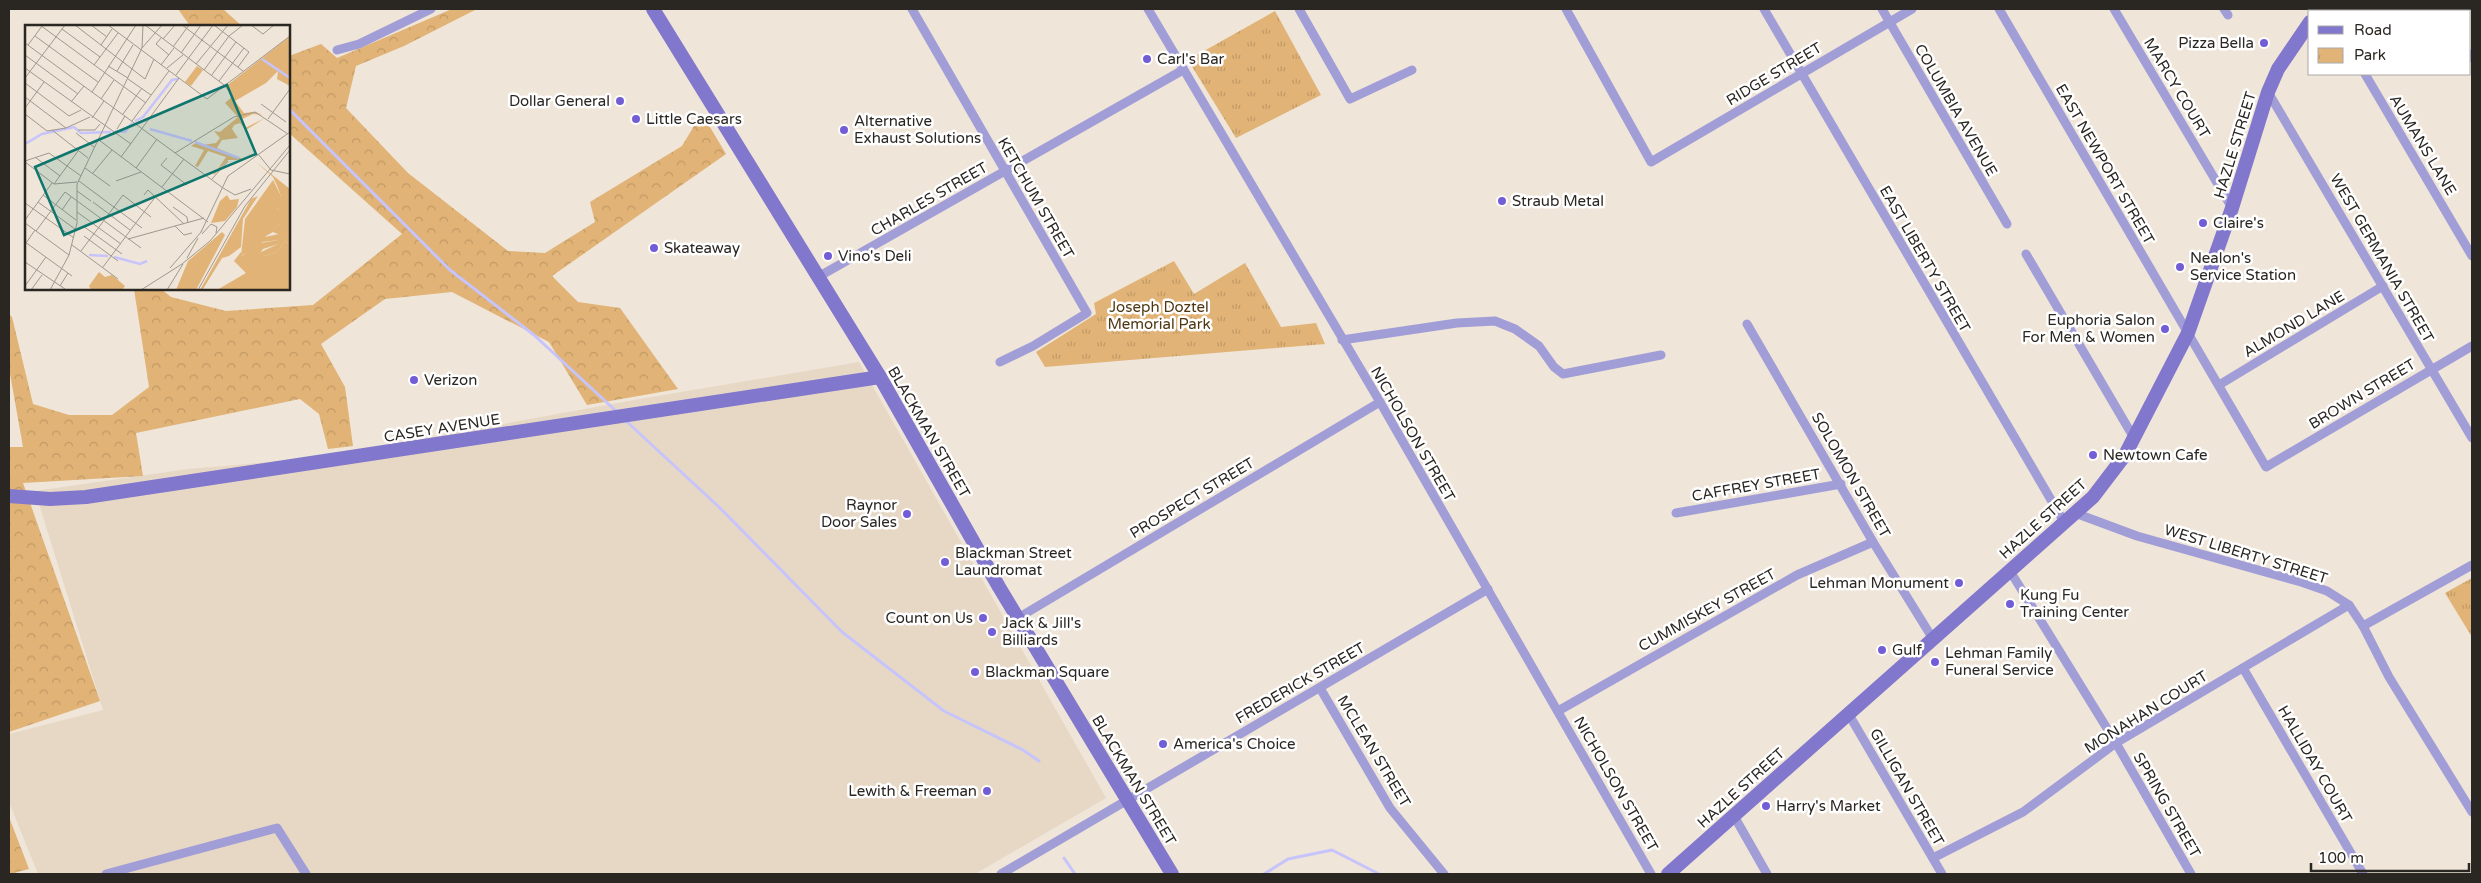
<svg xmlns="http://www.w3.org/2000/svg" width="2481" height="883" font-family="'Varela Round',sans-serif">
<style>
.built{fill:#e7d8c6}
.forest{fill:url(#forest-crowns)}
.park{fill:url(#park-tufts)}
.lines{fill:none;stroke-linecap:round;stroke-linejoin:round}
.stream{stroke:#c7c4fb;stroke-width:3}
.street{stroke:#a19dd7;stroke-width:9}
.secondary{stroke:#8177cc;stroke-width:14}
.poi-dot{fill:#725dd7;stroke:#fff;stroke-width:2}
.labels{text-anchor:middle;stroke-width:5;stroke-linejoin:round;paint-order:stroke}
.poi-label{font-size:15px;fill:#2a2622;stroke:#fff;text-anchor:start}
.street-label{font-size:15px;fill:#2a2622;stroke:#fff}
.park-label{font-size:15px;fill:#4f3611;stroke:#fff}
.inset-river{fill:none;stroke:#c7c4fb;stroke-width:2.5}
.inset-road{fill:none;stroke:#a0998f;stroke-width:1}
.view{fill:#0f766e;fill-opacity:0.15;stroke:#0f766e;stroke-width:2.5}
.inset-edge{fill:none;stroke:#2a2622;stroke-width:2.5}
</style>
<defs>
<pattern id="forest-crowns" width="20" height="18" patternUnits="userSpaceOnUse" patternTransform="scale(1.25)"><rect width="20" height="18" fill="#e1b376"/><path d="M2 6a3 3 0 1 1 6 0M12 15a3 3 0 1 1 6 0" fill="none" stroke="#c19a66"/></pattern>
<pattern id="park-tufts" width="24" height="20" patternUnits="userSpaceOnUse" patternTransform="scale(1.25)"><rect width="24" height="20" fill="#e1b376"/><path d="M3 7l-1-3M5 7V3M7 7l1-3M15 17l-1-3M17 17v-4M19 17l1-3" fill="none" stroke="#c19a66"/></pattern>
</defs>
<rect width="100%" height="100%" fill="#efe5d8"/>
<polygon class="built" points="859,362 1106,798 975,874 38,874 9,802 9,734 103,710 35,491 188,469 317,458 634,400"/>
<g class="forest">
<polygon points="178,9 223,9 242,26 190,26"/>
<polygon points="452,9 477,9 404,46 356,66 346,108 408,173 508,251 545,253 595,222 590,202 682,146 694,126 707,122 726,154 552,276 578,302 620,308 678,389 587,405 549,342 452,292 385,299 321,344 345,387 353,446 328,449 319,414 300,399 136,433 143,476 23,483 100,701 9,732 9,447 23,447 9,368 9,314 12,317 33,404 69,415 112,415 149,387 134,289 161,289 171,297 226,311 313,305 402,234 289,133 289,56 321,44 337,58"/>
<polygon points="9,817 29,869 10,874 9,874"/>
</g>
<g class="park">
<polygon points="1275,11 1321,95 1236,138 1188,60"/>
<polygon points="1174,261 1194,294 1245,263 1281,327 1316,323 1325,344 1045,367 1036,352 1096,314 1094,303"/>
<polygon points="2472,578 2472,637 2445,593"/>
</g>
<g class="lines">
<g class="stream">
<polyline points="289,109 450,270 534,335 617,412"/>
<polyline points="625,420 719,507 842,632 944,711 1023,750 1039,761"/>
<polyline points="1064,858 1075,874"/>
<polyline points="1264,874 1288,859 1332,850 1379,874"/>
</g>
<g class="street">
<polyline points="912,9 1087,313 1033,346 1000,362"/>
<polyline points="1148,9 1380,402 1651,874"/>
<polyline points="1299,9 1350,99 1412,70"/>
<polyline points="1566,9 1651,162 1912,9"/>
<polyline points="1764,9 2064,522"/>
<polyline points="1882,9 2007,224"/>
<polyline points="1999,9 2266,467 2472,346"/>
<polyline points="2114,9 2232,208"/>
<polyline points="2224,9 2228,15"/>
<polyline points="2443,9 2445,11"/>
<polyline points="337,50 359,44 431,9"/>
<polyline points="2470,54 2472,58"/>
<polyline points="2365,74 2472,256"/>
<polyline points="2268,92 2472,438"/>
<polyline points="2026,254 2134,438"/>
<polyline points="818,277 1183,70"/>
<polyline points="1747,324 1873,542 1933,639"/>
<polyline points="1342,340 1457,323 1495,321 1515,329 1539,346 1554,367 1563,374 1661,355"/>
<polyline points="2219,385 2383,286"/>
<polyline points="1676,513 1841,484"/>
<polyline points="2075,513 2137,536 2301,582 2327,591 2349,605 2363,626 2389,677 2472,812"/>
<polyline points="2010,571 2116,743 2191,874"/>
<polyline points="1018,618 1380,402"/>
<polyline points="2363,626 2472,565"/>
<polyline points="2243,668 2363,874"/>
<polyline points="1320,688 1390,808 1444,874"/>
<polyline points="1558,711 1797,575 1873,542"/>
<polyline points="1848,713 1942,874"/>
<polyline points="1734,816 1767,874"/>
<polyline points="1933,858 2023,812 2116,743 2349,605"/>
<polyline points="106,874 277,828 306,874"/>
<polyline points="1001,874 1488,589"/>
</g>
<g class="secondary">
<polyline points="653,9 880,377 999,587 1172,874"/>
<polyline points="2318,11 2320,9"/>
<polyline points="9,496 50,499 86,497 880,377"/>
<polyline points="1668,874 2093,497 2125,455 2188,333 2232,208 2268,92 2278,69 2310,22"/>
</g>
</g>
<g class="poi-dot">
<circle cx="2264" cy="43" r="5"/>
<circle cx="1147" cy="59" r="5"/>
<circle cx="620" cy="101" r="5"/>
<circle cx="636" cy="119" r="5"/>
<circle cx="844" cy="130" r="5"/>
<circle cx="1502" cy="201" r="5"/>
<circle cx="2203" cy="223" r="5"/>
<circle cx="654" cy="248" r="5"/>
<circle cx="828" cy="256" r="5"/>
<circle cx="2180" cy="267" r="5"/>
<circle cx="2165" cy="329" r="5"/>
<circle cx="414" cy="380" r="5"/>
<circle cx="2093" cy="455" r="5"/>
<circle cx="907" cy="514" r="5"/>
<circle cx="945" cy="562" r="5"/>
<circle cx="1959" cy="583" r="5"/>
<circle cx="2010" cy="604" r="5"/>
<circle cx="983" cy="618" r="5"/>
<circle cx="992" cy="632" r="5"/>
<circle cx="1882" cy="650" r="5"/>
<circle cx="1935" cy="662" r="5"/>
<circle cx="975" cy="672" r="5"/>
<circle cx="1163" cy="744" r="5"/>
<circle cx="987" cy="791" r="5"/>
<circle cx="1766" cy="806" r="5"/>
</g>
<g class="labels">
<g class="poi-label">
<text x="2254" y="48" text-anchor="end">Pizza Bella</text>
<text x="1157" y="64">Carl's Bar</text>
<text x="610" y="106" text-anchor="end">Dollar General</text>
<text x="646" y="124">Little Caesars</text>
<text x="854" y="126">Alternative<tspan x="854" dy="17">Exhaust Solutions</tspan></text>
<text x="1512" y="206">Straub Metal</text>
<text x="2213" y="228">Claire's</text>
<text x="664" y="253">Skateaway</text>
<text x="838" y="261">Vino's Deli</text>
<text x="2190" y="263">Nealon's<tspan x="2190" dy="17">Service Station</tspan></text>
<text x="2155" y="325" text-anchor="end">Euphoria Salon<tspan x="2155" dy="17">For Men &amp; Women</tspan></text>
<text x="424" y="385">Verizon</text>
<text x="2103" y="460">Newtown Cafe</text>
<text x="897" y="510" text-anchor="end">Raynor<tspan x="897" dy="17">Door Sales</tspan></text>
<text x="955" y="558">Blackman Street<tspan x="955" dy="17">Laundromat</tspan></text>
<text x="1949" y="588" text-anchor="end">Lehman Monument</text>
<text x="2020" y="600">Kung Fu<tspan x="2020" dy="17">Training Center</tspan></text>
<text x="973" y="623" text-anchor="end">Count on Us</text>
<text x="1002" y="628">Jack &amp; Jill's<tspan x="1002" dy="17">Billiards</tspan></text>
<text x="1892" y="655">Gulf</text>
<text x="1945" y="658">Lehman Family<tspan x="1945" dy="17">Funeral Service</tspan></text>
<text x="985" y="677">Blackman Square</text>
<text x="1173" y="749">America's Choice</text>
<text x="977" y="796" text-anchor="end">Lewith &amp; Freeman</text>
<text x="1776" y="811">Harry's Market</text>
</g>
<g class="street-label">
<text transform="translate(1774 74) rotate(-31)" y="5">RIDGE STREET</text>
<text transform="translate(2177 88) rotate(59)" y="5">MARCY COURT</text>
<text transform="translate(1956 110) rotate(60)" y="5">COLUMBIA AVENUE</text>
<text transform="translate(2235 145) rotate(-73)" y="5">HAZLE STREET</text>
<text transform="translate(2423 145) rotate(59)" y="5">AUMANS LANE</text>
<text transform="translate(2105 164) rotate(60)" y="5">EAST NEWPORT STREET</text>
<text transform="translate(1036 198) rotate(60)" y="5">KETCHUM STREET</text>
<text transform="translate(929 199) rotate(-30)" y="5">CHARLES STREET</text>
<text transform="translate(2382 258) rotate(60)" y="5">WEST GERMANIA STREET</text>
<text transform="translate(1925 259) rotate(60)" y="5">EAST LIBERTY STREET</text>
<text transform="translate(2294 324) rotate(-31)" y="5">ALMOND LANE</text>
<text transform="translate(2362 394) rotate(-31)" y="5">BROWN STREET</text>
<text transform="translate(442 428) rotate(-9)" y="5">CASEY AVENUE</text>
<text transform="translate(929 432) rotate(60)" y="5">BLACKMAN STREET</text>
<text transform="translate(1413 434) rotate(60)" y="5">NICHOLSON STREET</text>
<text transform="translate(1851 475) rotate(60)" y="5">SOLOMON STREET</text>
<text transform="translate(1756 485) rotate(-10)" y="5">CAFFREY STREET</text>
<text transform="translate(1192 498) rotate(-31)" y="5">PROSPECT STREET</text>
<text transform="translate(2043 519) rotate(-42)" y="5">HAZLE STREET</text>
<text transform="translate(2246 554) rotate(17)" y="5">WEST LIBERTY STREET</text>
<text transform="translate(1707 610) rotate(-29)" y="5">CUMMISKEY STREET</text>
<text transform="translate(1300 683) rotate(-30)" y="5">FREDERICK STREET</text>
<text transform="translate(2146 712) rotate(-32)" y="5">MONAHAN COURT</text>
<text transform="translate(1374 751) rotate(59)" y="5">MCLEAN STREET</text>
<text transform="translate(2315 764) rotate(60)" y="5">HALLIDAY COURT</text>
<text transform="translate(1134 780) rotate(59)" y="5">BLACKMAN STREET</text>
<text transform="translate(1616 784) rotate(60)" y="5">NICHOLSON STREET</text>
<text transform="translate(1907 787) rotate(60)" y="5">GILLIGAN STREET</text>
<text transform="translate(1741 788) rotate(-42)" y="5">HAZLE STREET</text>
<text transform="translate(2167 805) rotate(60)" y="5">SPRING STREET</text>
</g>
<g class="park-label">
<text x="1159" y="312">Joseph Doztel<tspan x="1159" dy="17">Memorial Park</tspan></text>
</g>
</g>
<g transform="translate(25 25)">
<rect width="265" height="265" fill="#efe5d8"/>
<path d="M248 155 256 171 250 185 265 178V199H255L240 212 254 209 265 214V220L260 216 252 227 241 231 234 228 253 219V215L238 217 216 231 220 194Z" fill="#e1b376"/>
<path d="M264 12 265 61 252 54 253 46 241 58 210 76 219 88 231 87 237 90 228 89 215 95 220 103 240 93 221 105 215 98 209 100 207 104 213 113 197 115 192 123 220 135H203L189 150 188 146 193 144 201 132 183 126 173 142 170 141 179 125 166 121 172 117 177 120 191 118 195 113 189 106 195 107 213 92 200 78 208 71 200 62ZM231 137 265 164V178L257 188 253 183 249 189 246 186 256 171 253 163 248 152ZM251 168 253 170 248 177 232 182 238 171ZM202 170 205 175 214 174 212 182 200 196 186 198 195 176ZM233 171 218 194 216 222 204 231 197 233 178 264 175 265 226 174ZM255 199H265V214L248 207 239 212ZM197 207 200 210 171 265H151L163 236ZM253 215V219L238 224 235 228 241 231 252 227 260 216 265 220V265H192L221 248 209 236 216 227 217 231 231 219Z" fill="#e1b376"/>
<path d="M172 41 178 45 166 61 160 57ZM74 247 80 252 87 250 100 261 97 265H66L64 261Z" fill="#e1b376"/>
<path class="inset-river" d="M237 34 265 53M178 70 197 62M110 96 118 92 147 55 153 54M125 104 167 116M90 106 100 107 107 98M170 117 214 133M0 119 17 109 49 102 56 108 86 107M64 230 83 231M89 232 115 239 122 236"/>
<path class="inset-road" d="M15 0 121 78M50 0 120 54 129 34M66 0 82 12M83 0 182 74 265 11M120 0 199 60M157 0 218 46M189 0 224 27 213 42M226 0 238 9 249 0M37 4 75 32M10 11 73 57M136 13 131 19 144 30M138 14 150 0M0 18 198 163M3 20 17 1M76 20 87 4M148 22 164 0M117 23 137 0M156 28 176 0M0 30 53 69M171 39 203 0M69 40 93 8M136 40 149 23M83 41 103 53M0 43 106 119M142 43 158 30M179 45 204 11 218 0M92 46 108 20M151 50 188 0M186 51 211 17M0 53 40 0M103 54 126 70M194 56 219 23M0 58 44 91 56 85M67 67 111 0M0 72 41 103M76 74 89 55M46 77 59 61M236 79 261 97M0 83 19 57M0 89 22 106 41 103 65 92M98 89 117 63M67 93 79 76M243 94 265 64M107 96 144 46M92 104 100 91M27 105 63 133M53 105H70L75 99M51 108 69 122M74 115 183 197M150 128 209 92 230 87 263 109M233 129 246 145 265 149M10 132 35 151M96 132 154 53M142 133 136 140 162 160M0 136 24 128 56 151M0 137 29 159 52 157M60 143 85 161M111 143 132 114M68 148 87 125M187 154 203 136M54 156 117 203M91 156 116 147M29 159 53 126M137 162 159 134M198 163 210 170 226 164M52 166 66 176M18 170 51 195M119 170 123 165 159 199M13 177 50 204M68 177 105 205M0 178 49 213M148 182 162 192 163 198M37 185 46 172M52 187 96 219M0 195 27 158M0 198 44 230M58 201 97 229M150 201 159 210 167 208M11 206 40 167 116 223M176 207 203 151 265 107M177 209 186 199 192 202 191 208M59 211 93 236M103 214 179 193M0 217 47 251M1 218 10 205M47 220 93 254M56 226 98 170 126 192M162 233 173 213M0 237 40 264M78 242 131 171M145 243 177 206M0 261 21 232M35 261 43 248M6 265 17 250M25 265 44 230 52 198V159L117 23 118 0M116 265 157 239 185 216 265 120M142 265 158 239M173 265 220 181 265 125"/>
<path class="view" d="M202 60 231 129 39 210 10 142Z"/>
<rect width="265" height="265" class="inset-edge"/>
</g>
<rect width="2481" height="883" fill="none" stroke="#2a2622" stroke-width="20"/>
<rect x="2308" y="10" width="162" height="65" fill="#ffffff" stroke="#aaa8a7"/>
<rect x="2318" y="26" width="25" height="8" fill="#8177cc" stroke="#aaa8a7"/>
<text x="2354" y="35" font-size="15" fill="#2a2622">Road</text>
<rect x="2318" y="48" width="25" height="15" fill="url(#park-tufts)" stroke="#aaa8a7"/>
<text x="2354" y="60" font-size="15" fill="#2a2622">Park</text>
<path d="M2311 863v8h158v-8" fill="none" stroke="#2a2622" stroke-width="2.5"/>
<text x="2318" y="863" font-size="15" fill="#2a2622" stroke="#ffffff" stroke-width="4" paint-order="stroke">100 m</text>
</svg>
